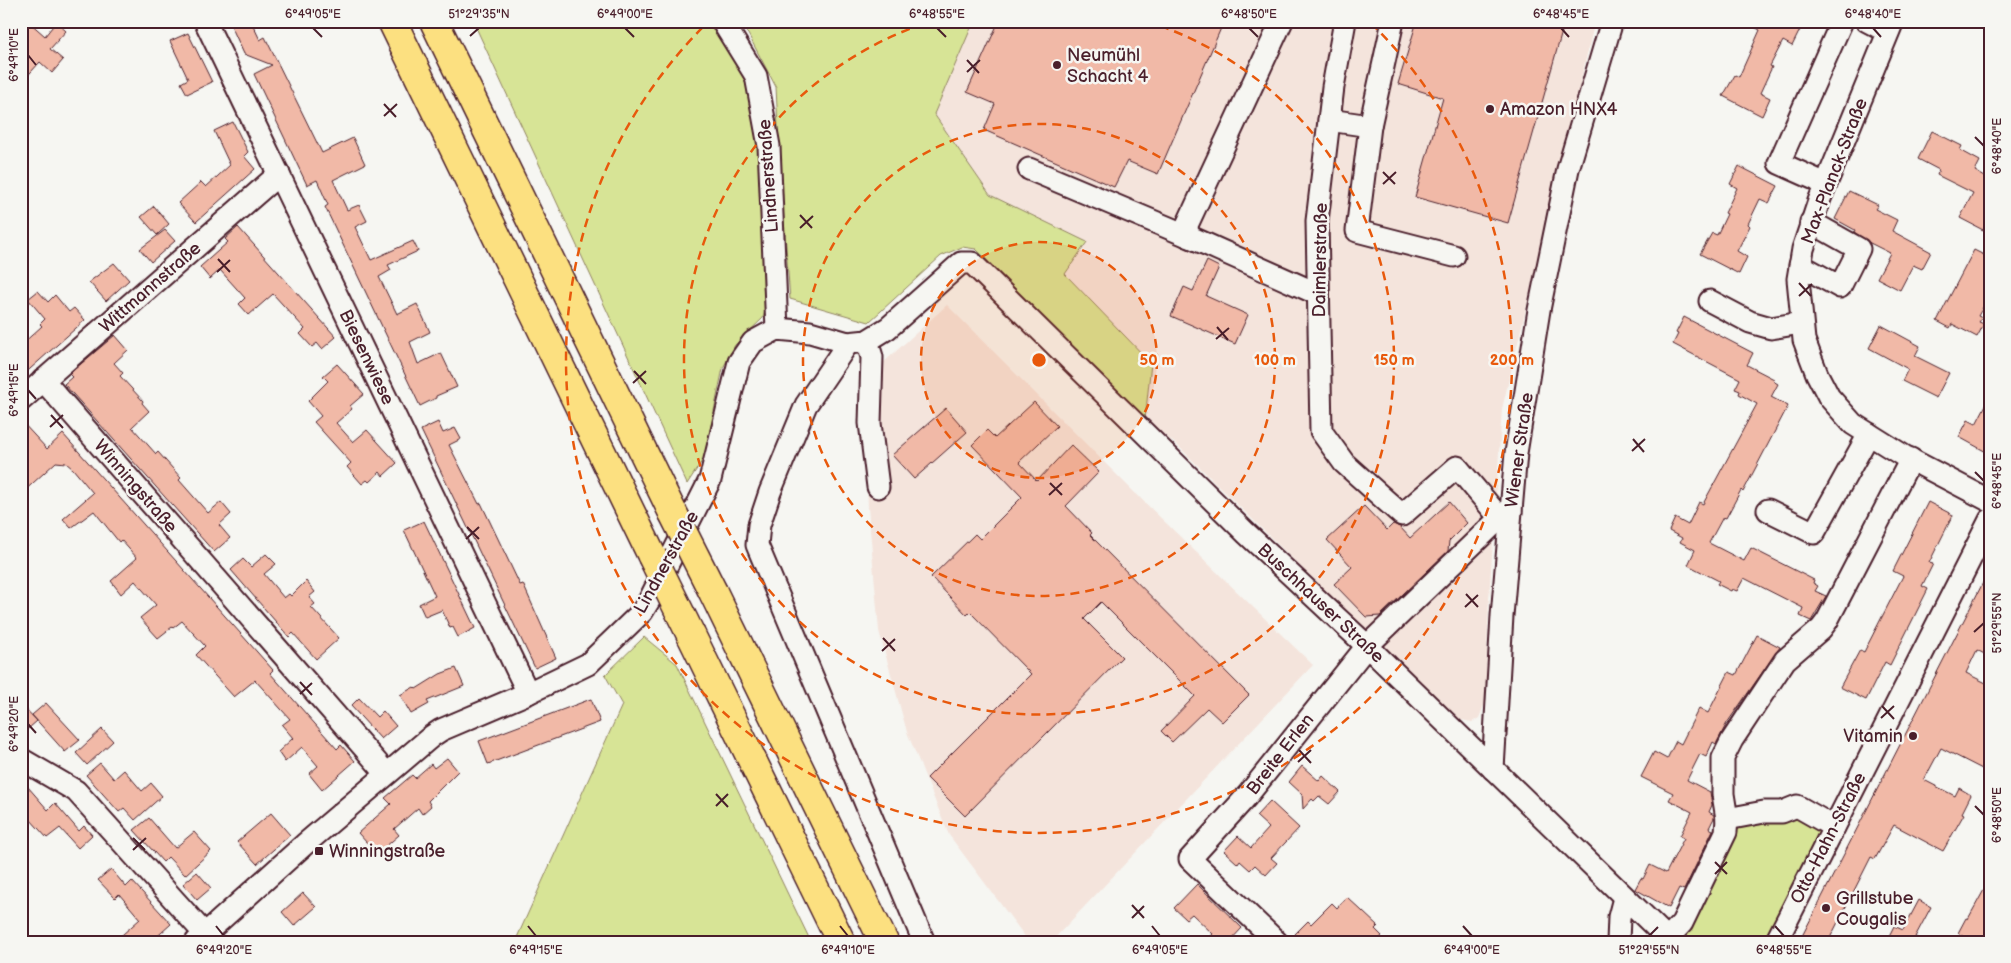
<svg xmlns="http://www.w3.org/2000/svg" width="2011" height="963" font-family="'Balsamiq Sans',sans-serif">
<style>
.built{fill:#f4e4dc}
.green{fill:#d7e496;stroke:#908260}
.building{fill:#f1b9a7;stroke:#4a1f2b}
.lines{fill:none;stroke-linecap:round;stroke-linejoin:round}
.minor-casing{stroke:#4a1f2b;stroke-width:25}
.highway-casing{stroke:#4a1f2b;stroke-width:31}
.minor{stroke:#f6f6f2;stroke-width:21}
.highway{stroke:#fce080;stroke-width:28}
.highway-bridge-casing{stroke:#4a1f2b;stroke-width:31;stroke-linecap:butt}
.highway-bridge{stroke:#fce080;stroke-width:28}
.ticks{fill:none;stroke:#4a1f2b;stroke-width:2}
.ring{fill:none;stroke:#e8590c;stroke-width:2.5;stroke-dasharray:9 6}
.poi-dot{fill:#4a1f2b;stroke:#f6f6f2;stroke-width:2}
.labels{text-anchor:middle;stroke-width:5;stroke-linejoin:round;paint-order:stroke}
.poi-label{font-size:18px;fill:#4a1f2b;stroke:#f6f6f2;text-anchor:start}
.street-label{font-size:18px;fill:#4a1f2b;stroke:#f6f6f2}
.centre{fill:#e8590c;stroke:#f6f6f2;stroke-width:2.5}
.ring-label{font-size:15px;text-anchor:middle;font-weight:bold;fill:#e8590c;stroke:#f6f6f2;stroke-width:5;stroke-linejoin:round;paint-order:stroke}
.neatline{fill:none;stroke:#4a1f2b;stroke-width:2}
.ticks-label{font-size:12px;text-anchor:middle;fill:#4a1f2b}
</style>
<rect width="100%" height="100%" fill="#f6f6f2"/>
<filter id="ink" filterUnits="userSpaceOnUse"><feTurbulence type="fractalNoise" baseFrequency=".02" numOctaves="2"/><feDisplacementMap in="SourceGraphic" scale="10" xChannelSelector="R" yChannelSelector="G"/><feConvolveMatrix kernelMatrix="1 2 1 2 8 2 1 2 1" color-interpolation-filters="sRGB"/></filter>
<g filter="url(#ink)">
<g class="built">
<polygon points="842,21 1595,21 1502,409 1489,599 1485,703 1479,718 1472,722 1461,720 1451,715 1177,445 1145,420 1151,363 1064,274 1086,242 990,195 934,114"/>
<polygon points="947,305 1135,493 1313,665 1051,942 1029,942 949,835 907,732 879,631 868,507 862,382"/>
</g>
<g class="green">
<polygon points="473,21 720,21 755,76 766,307 763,318 735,345 723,368 704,458 687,484"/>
<polygon points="735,21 974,21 934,114 990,195 1087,242 1065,274 1151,363 1145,420 976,249 962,247 941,256 869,322 790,299 780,167 776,87 748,34"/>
<polygon points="644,637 677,664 811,942 515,942 622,705 605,675"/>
<polygon points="1794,817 1821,833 1763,942 1690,942 1684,935 1730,835 1742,826 1768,824"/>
</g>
<g class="building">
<polygon points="21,21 28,21 45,36 56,22 66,31 50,49 63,60 52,73 40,62 21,83"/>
<polygon points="229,21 251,21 260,40 265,37 322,153 353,138 365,164 333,180 347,210 359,205 367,221 355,227 371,260 413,241 418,251 388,265 391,270 379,277 397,314 417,304 430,332 410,342 418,364 441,353 457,387 436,396 436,398 420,406 325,207 328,205 317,180 307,185 254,74 272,65 244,54"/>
<polygon points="999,21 1224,21 1158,174 1127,161 1114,187 984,130 995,104 967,92"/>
<polygon points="1417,21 1565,21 1508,223 1415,197 1443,98 1398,84"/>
<polygon points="1743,21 1788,21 1801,28 1792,46 1783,41 1770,66 1772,67 1760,93 1770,98 1762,116 1723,96 1735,75 1739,77 1760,30"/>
<polygon points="188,33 212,82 187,94 181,83 188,79 170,41"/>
<polygon points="233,122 248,152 244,156 255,169 196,222 178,203 201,182 206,187 230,165 214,131"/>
<polygon points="1932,131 1962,146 1960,150 1980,161 1975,171 1990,180 1990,216 1983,230 1960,218 1973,193 1937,175 1939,170 1918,159"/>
<polygon points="1739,166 1778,186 1769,203 1760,199 1748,224 1750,226 1737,251 1747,257 1739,274 1700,254 1712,233 1717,235 1727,214 1725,213 1737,188 1730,184"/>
<polygon points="1849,191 1878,205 1875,209 1897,220 1892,231 1931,252 1922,269 1913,265 1900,290 1877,278 1890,253 1870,243 1854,232 1855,230 1835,219"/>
<polygon points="154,206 169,224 157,235 141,217"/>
<polygon points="238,227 336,337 322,349 317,343 312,347 300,334 305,329 273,294 249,315 239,304 245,298 220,270 210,279 200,267 228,242 225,239"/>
<polygon points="165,230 175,241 151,262 140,249"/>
<polygon points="1974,250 1990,258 1990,295 1978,316 1982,318 1979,322 1984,324 1977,337 1952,324 1950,328 1937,321"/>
<polygon points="1207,261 1219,267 1206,296 1248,315 1235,344 1171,316 1184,287 1193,291"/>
<polygon points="114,263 129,280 106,301 89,282"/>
<polygon points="38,291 48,302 55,295 69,312 74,308 85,320 21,377 21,345 42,326 40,324 45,319 28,299"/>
<polygon points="1684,317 1753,353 1747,365 1774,379 1773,381 1778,384 1771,397 1788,406 1743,492 1741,490 1726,518 1723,517 1709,543 1744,561 1751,548 1814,580 1813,583 1818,586 1815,591 1826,596 1811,621 1800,616 1803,608 1744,578 1737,591 1732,589 1731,591 1717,584 1719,581 1688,565 1695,550 1680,542 1682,538 1669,531 1675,518 1688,525 1699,502 1703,504 1757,404 1739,394 1740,391 1735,389 1740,379 1673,344 1678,334 1676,333"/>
<polygon points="1881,325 1920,346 1915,356 1949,373 1936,398 1902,381 1908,369 1869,348"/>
<polygon points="115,335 128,350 114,363 123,373 120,376 143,401 142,403 149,411 132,427 156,454 158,452 181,478 179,480 208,513 221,502 231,514 219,525 230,538 214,552 64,384 72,377 69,374"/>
<polygon points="337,364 364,394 350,406 352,409 336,423 353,442 367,430 397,463 383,476 380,472 369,482 367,480 362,484 347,467 351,463 314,422 321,416 308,401 328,381 323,376"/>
<polygon points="1990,397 1990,454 1959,437 1968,420 1976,424"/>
<polygon points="1034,402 1057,426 1019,462 1037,481 1071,445 1099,472 1066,506 1092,533 1090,535 1249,695 1222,722 1207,708 1172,742 1161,731 1195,696 1101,602 1084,619 1122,657 965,816 927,778 1031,674 970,612 967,615 931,577 975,534 980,539 1022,497 972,445 987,430 995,438"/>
<polygon points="946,408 967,432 914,479 892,455"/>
<polygon points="21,421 47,449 63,434 273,670 270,673 337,749 341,745 355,761 322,790 309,774 318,766 302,747 285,762 278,752 293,738 282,725 290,719 255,680 234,697 196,655 205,646 182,621 173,628 172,627 158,638 140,618 156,605 135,581 121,594 111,581 137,558 121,540 119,542 94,511 71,528 63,519 93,493 73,469 66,463 56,462 21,494"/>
<polygon points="438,422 443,433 455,428 461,439 449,445 479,504 481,503 520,585 523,584 556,658 535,668 421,430"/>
<polygon points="1449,502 1467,523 1449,541 1448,551 1380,616 1366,617 1334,584 1352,567 1327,540 1364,506 1387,530 1393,524 1400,527 1410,538"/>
<polygon points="1928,502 1953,515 1929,563 1933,564 1922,586 1928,589 1890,665 1885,662 1866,700 1840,687 1860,650 1864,652 1903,576 1893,571"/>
<polygon points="424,521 475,628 458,637 453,627 450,628 442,610 425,617 419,604 435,596 404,530"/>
<polygon points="266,554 276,564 264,574 284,598 289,594 291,596 306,581 315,592 309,597 315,604 311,607 339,638 316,659 293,633 289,637 231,570 243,559 251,567"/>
<polygon points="1990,569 1990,657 1977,650 1966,673 1990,685 1990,773 1941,748 1924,780 1955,796 1959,788 1971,795 1962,813 1964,814 1943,851 1894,825 1875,859 1871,857 1828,942 1799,942"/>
<polygon points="1757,635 1780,647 1727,723 1716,744 1713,742 1706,757 1700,754 1687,780 1710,792 1712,805 1709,812 1714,815 1714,818 1709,828 1713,830 1684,890 1679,888 1669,908 1635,889 1641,878 1643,879 1650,865 1666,873 1684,838 1680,836 1692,812 1669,800 1673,793 1641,777 1654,752 1667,759 1676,741 1681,744 1699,708 1708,713 1729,672 1736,675"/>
<polygon points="456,668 464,686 427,701 429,704 411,714 400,695 414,687 416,689 440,674"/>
<polygon points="359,698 377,717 383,711 396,726 381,739 351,706"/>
<polygon points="591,699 600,722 488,764 479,741"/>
<polygon points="46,703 80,740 65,752 32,715"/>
<polygon points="21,704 37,721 21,735"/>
<polygon points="102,729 113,741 87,765 76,753"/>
<polygon points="447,758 458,771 428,801 431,806 422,814 418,808 394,829 399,835 377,854 358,833 391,804 385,798 412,775 415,778 431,764 434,768"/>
<polygon points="100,763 114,779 124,770 142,791 151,783 162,796 135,820 124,808 119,812 86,775"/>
<polygon points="1302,766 1319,781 1323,776 1340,792 1329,804 1319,796 1314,801 1312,799 1303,809 1302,794 1289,782"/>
<polygon points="21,779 48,810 55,803 79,831 84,826 92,835 78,848 60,828 47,838 21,809"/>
<polygon points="1270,801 1299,828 1271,858 1277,863 1266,875 1255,865 1250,870 1240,861 1238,864 1224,851 1238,836 1251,848 1269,828 1256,816"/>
<polygon points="271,813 290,835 257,864 237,842"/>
<polygon points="149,818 175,848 194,832 211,851 185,875 168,857 163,862 134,830"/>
<polygon points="111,869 126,887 132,881 171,924 151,942 114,942 140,919 119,894 115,898 98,880"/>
<polygon points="197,872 211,888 197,900 183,884"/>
<polygon points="1990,879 1990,942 1961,942 1964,937 1958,933 1966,918 1968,919"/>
<polygon points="1197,884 1242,928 1229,942 1205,942 1213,934 1192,914 1186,919 1174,908"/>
<polygon points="303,893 316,907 294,926 282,912"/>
<polygon points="1347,897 1378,926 1375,929 1382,936 1376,942 1329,942 1323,936 1317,942 1303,942 1295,934 1308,921 1311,924 1332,903 1337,908"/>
<polygon points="1919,900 1931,907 1915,937 1925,942 1886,942 1894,926 1903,930"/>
</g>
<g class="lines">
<defs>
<g id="minor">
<polyline points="205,21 528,693"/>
<polyline points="722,21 756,76 769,146 777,329"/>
<polyline points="1282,21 1187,225 1188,236 1318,294"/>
<polyline points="1345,21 1333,87 1317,221 1321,431 1344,463 1402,515 1457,467 1500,518 1511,511"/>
<polyline points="1867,21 1888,32"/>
<polyline points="1893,21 1819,201 1803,249 1798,279 1804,340 1817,374 1829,397 1853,424 1904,456 1990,501"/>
<polyline points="1329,120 1370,126 1393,21"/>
<polyline points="1370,126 1357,231 1454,256"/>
<polyline points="1029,169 1188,236"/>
<polyline points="1826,184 1779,163 1842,21"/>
<polyline points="1800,265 1840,287 1859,249 1811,222"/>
<polyline points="1710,301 1750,322 1771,328 1801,323"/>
<polyline points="867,341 872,357 870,423 878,487"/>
<polyline points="848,343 806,405 770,492 759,525 757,545 924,942"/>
<polyline points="43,380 386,773"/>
<polyline points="21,400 279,174"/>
<polyline points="1768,510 1814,533 1869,434"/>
<polyline points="21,759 76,791 212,942"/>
<polyline points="1493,769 1502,616 1516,453 1539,310 1568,169 1612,21"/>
<polyline points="1834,827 1797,806 1782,812 1764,812 1727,819 1723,794 1723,758 1732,740 1785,660 1821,629 1827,621 1911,459"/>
<polyline points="1667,939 1682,923 1726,832 1727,819"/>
<polyline points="196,942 305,844 432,736 441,730 528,693 588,664 642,612 650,599 710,480 739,362 753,342 777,329 810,332 848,343 867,341 888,328 961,263 972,263 1246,533 1367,646 1671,942"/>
<polyline points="1277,942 1190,859 1247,796 1367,646 1500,518"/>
<polyline points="1618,942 1619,917 1624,898"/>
<polyline points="1776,942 1990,520"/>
</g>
<g id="highway">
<polyline points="392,21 652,556"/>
<polyline points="434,21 673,513"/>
<polyline points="713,592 884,942"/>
<polyline points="691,635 841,942"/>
</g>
</defs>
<use href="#minor" class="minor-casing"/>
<use href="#highway" class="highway-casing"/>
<use href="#minor" class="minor"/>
<use href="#highway" class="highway"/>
<defs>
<g id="highway-bridge">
<polyline points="673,513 713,592"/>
<polyline points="652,556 691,635"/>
</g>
</defs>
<use href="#highway-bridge" class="highway-bridge-casing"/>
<use href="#highway-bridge" class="highway-bridge"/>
</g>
</g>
<path class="ticks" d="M313 28 322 37M625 28 634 37M937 28 946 37M1249 28 1258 37M1561 28 1569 37M1873 28 1881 37M470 36 479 28M28 55 36 65M967 60 979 73M967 72 980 60M384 104 396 117M384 116 397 104M1975 137 1984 146M1383 172 1395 184M1383 184 1396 172M800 215 812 228M800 228 813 216M218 259 230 272M217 272 230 260M1799 283 1811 296M1799 296 1812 284M1217 327 1228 340M1216 339 1229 328M634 371 646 384M633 383 646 371M28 390 36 399M51 415 63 428M50 427 63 415M1633 439 1644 452M1632 451 1645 439M1975 472 1984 481M1050 483 1062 495M1049 495 1062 483M467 527 479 539M466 539 479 527M1466 594 1478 607M1465 607 1478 595M1974 632 1984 623M883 638 895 651M882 651 895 639M300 682 312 695M300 694 312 683M1882 706 1894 719M1881 718 1894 706M28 724 36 733M1299 750 1311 763M1298 762 1311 750M716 794 728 807M716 806 728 794M1975 806 1984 815M133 838 145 850M133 850 146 838M1715 862 1727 874M1715 874 1727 862M1132 905 1144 918M1132 918 1144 906M216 926 224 936M528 926 536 936M840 926 848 936M1152 926 1160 936M1463 926 1472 936M1775 926 1784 936M1649 936 1658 927"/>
<circle cx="1039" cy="360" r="118" fill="#e8590c" fill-opacity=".12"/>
<g class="ring">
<circle cx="1039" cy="360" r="118"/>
<circle cx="1039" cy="360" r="236"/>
<path d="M1146 21A355 355 0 1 1 932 21"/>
<path d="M1371 23A473 473 0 1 1 707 23"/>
</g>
<g class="poi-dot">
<circle cx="1057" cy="65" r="5"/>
<circle cx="1490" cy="109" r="5"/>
<circle cx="1913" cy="736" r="5"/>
<rect x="314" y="846" width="10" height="10" rx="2.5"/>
<circle cx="1826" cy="908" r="5"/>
</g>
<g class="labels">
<g class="poi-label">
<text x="1067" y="61">Neumühl<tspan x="1067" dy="21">Schacht 4</tspan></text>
<text x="1500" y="115">Amazon HNX4</text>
<text x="1903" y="742" text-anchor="end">Vitamin</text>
<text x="329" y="857">Winningstraße</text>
<text x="1836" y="904">Grillstube<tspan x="1836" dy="21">Cougalis</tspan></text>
</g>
<g class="street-label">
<text transform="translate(1834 171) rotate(-69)" y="6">Max-Planck-Straße</text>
<text transform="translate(768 176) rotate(-94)" y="6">Lindnerstraße</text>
<text transform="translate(1320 260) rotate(-89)" y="6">Daimlerstraße</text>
<text transform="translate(150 287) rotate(-41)" y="6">Wittmannstraße</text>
<text transform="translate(367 357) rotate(64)" y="6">Biesenwiese</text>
<text transform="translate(1519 450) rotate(-82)" y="6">Wiener Straße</text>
<text transform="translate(136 486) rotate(49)" y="6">Winningstraße</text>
<text transform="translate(666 562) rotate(-61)" y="6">Lindnerstraße</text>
<text transform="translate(1321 603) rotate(43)" y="6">Buschhauser Straße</text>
<text transform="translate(1280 754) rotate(-52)" y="6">Breite Erlen</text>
<text transform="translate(1828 838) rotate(-63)" y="6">Otto-Hahn-Straße</text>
</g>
</g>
<circle cx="1039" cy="360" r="8" class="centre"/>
<g class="ring-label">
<text x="1157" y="365">50 m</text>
<text x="1275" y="365">100 m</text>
<text x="1394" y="365">150 m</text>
<text x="1512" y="365">200 m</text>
</g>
<rect width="2011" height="963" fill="none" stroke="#f6f6f2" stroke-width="55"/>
<rect x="28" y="28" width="1956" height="908" class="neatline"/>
<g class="ticks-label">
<text x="313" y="18">6°49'05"E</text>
<text x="479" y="18">51°29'35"N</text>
<text x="625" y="18">6°49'00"E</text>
<text x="937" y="18">6°48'55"E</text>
<text x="1249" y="18">6°48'50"E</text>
<text x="1561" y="18">6°48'45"E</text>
<text x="1873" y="18">6°48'40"E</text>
<text transform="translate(14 55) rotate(-90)" y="4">6°49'10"E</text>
<text transform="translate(1997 146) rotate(-90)" y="4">6°48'40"E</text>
<text transform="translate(14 390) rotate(-90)" y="4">6°49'15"E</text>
<text transform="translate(1997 481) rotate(-90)" y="4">6°48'45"E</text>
<text transform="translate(1997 623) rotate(-90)" y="4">51°29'55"N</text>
<text transform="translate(14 724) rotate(-90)" y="4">6°49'20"E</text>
<text transform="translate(1997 815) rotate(-90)" y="4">6°48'50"E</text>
<text x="224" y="954">6°49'20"E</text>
<text x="536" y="954">6°49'15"E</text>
<text x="848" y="954">6°49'10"E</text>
<text x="1160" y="954">6°49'05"E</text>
<text x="1472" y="954">6°49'00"E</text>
<text x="1649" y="954">51°29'55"N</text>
<text x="1784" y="954">6°48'55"E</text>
</g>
</svg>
